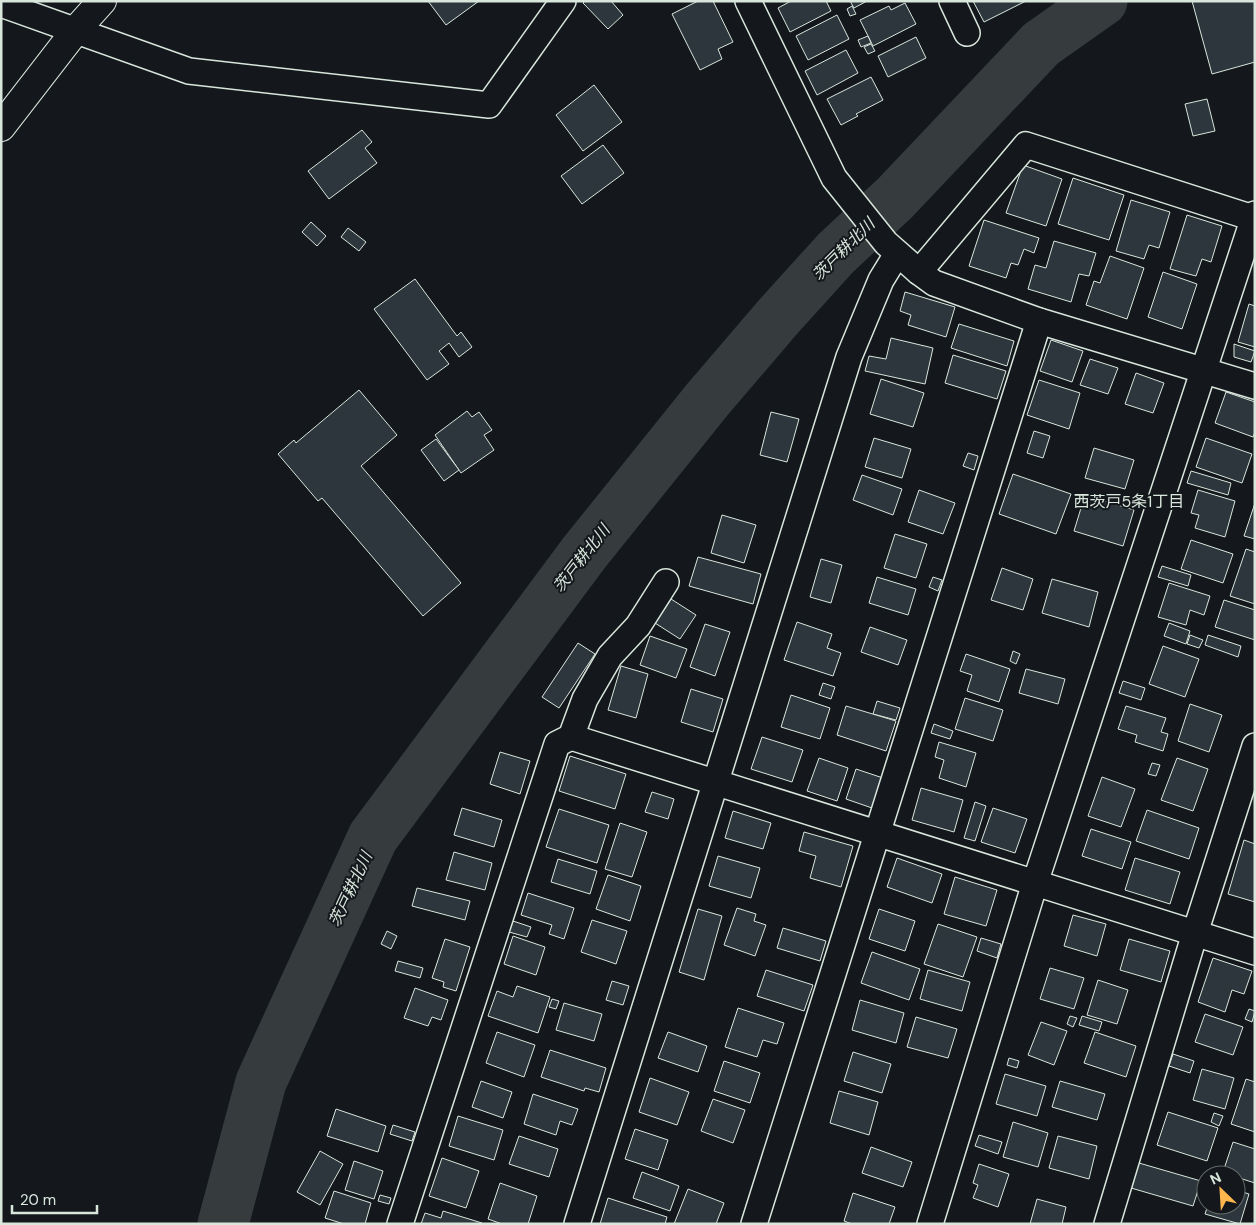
<svg xmlns="http://www.w3.org/2000/svg" width="1256" height="1225" font-family="'DM Sans','Noto Sans JP',sans-serif">
<style>
.lines{fill:none;stroke-linecap:round;stroke-linejoin:round}
.river{stroke:#363b3e;stroke-width:51}
.building{fill:#2c363c;stroke:#d8e6dc}
.street-casing{stroke:#d8e6dc;stroke-width:28}
.primary-casing{stroke:#d8e6dc;stroke-width:30}
.street{stroke:#14181c;stroke-width:25}
.primary{stroke:#14181c;stroke-width:28}
.labels{text-anchor:middle;stroke-width:4;stroke-linejoin:round;paint-order:stroke}
.water-label{font-size:16px;font-style:italic;fill:#d8e6dc;stroke:#14181c}
.neighbourhood-label{font-size:16px;fill:#d8e6dc;stroke:#14181c}
</style>
<rect width="100%" height="100%" fill="#14181c"/>
<g class="lines">
<polyline class="river" points="223,1224 261,1082 373,837 584,553 707,400 778,317 836,253 895,198 1041,44 1102,1"/>
</g>
<g class="building">
<polygon points="428,1 479,1 446,25"/>
<polygon points="585,1 611,1 623,15 608,29 583,3"/>
<polygon points="698,1 713,1 733,42 718,49 722,59 700,70 672,14"/>
<polygon points="791,1 826,1 831,11 790,32 778,8"/>
<polygon points="850,1 867,1 854,8"/>
<polygon points="973,1 1026,1 984,22"/>
<polygon points="1192,1 1255,1 1255,62 1212,74"/>
<polygon points="905,3 916,24 873,46 860,20 889,6 891,10"/>
<polygon points="852,6 856,14 850,16 847,9"/>
<polygon points="837,15 849,39 808,60 796,36"/>
<polygon points="868,36 871,43 861,47 858,40"/>
<polygon points="916,37 926,58 888,77 878,56"/>
<polygon points="871,44 875,51 868,54 864,47"/>
<polygon points="846,50 858,73 817,95 805,71"/>
<polygon points="871,77 883,100 856,114 858,116 841,125 827,99"/>
<polygon points="594,85 622,122 583,151 556,115"/>
<polygon points="1207,99 1215,131 1193,136 1185,104"/>
<polygon points="362,130 372,142 365,148 377,163 329,199 308,171"/>
<polygon points="603,145 624,173 582,204 561,176"/>
<polygon points="1023,165 1062,179 1046,226 1006,213"/>
<polygon points="1073,178 1124,195 1109,240 1058,224"/>
<polygon points="1131,200 1170,212 1159,248 1149,245 1144,259 1116,251"/>
<polygon points="1187,215 1222,226 1211,262 1202,259 1196,276 1170,269"/>
<polygon points="984,220 1039,238 1034,253 1024,249 1018,265 1011,263 1006,278 969,266"/>
<polygon points="311,222 326,236 317,246 302,232"/>
<polygon points="348,228 366,242 359,251 341,237"/>
<polygon points="1054,241 1096,253 1089,276 1079,274 1071,302 1028,289 1035,265 1046,268"/>
<polygon points="1110,256 1144,268 1127,319 1086,305 1094,281 1100,283"/>
<polygon points="1163,272 1197,284 1182,329 1148,317"/>
<polygon points="415,279 457,336 461,332 472,347 459,357 449,343 439,351 449,364 427,380 374,309"/>
<polygon points="905,292 955,307 946,337 908,325 911,315 900,311"/>
<polygon points="1249,304 1255,306 1255,347 1238,342"/>
<polygon points="959,324 1014,341 1007,366 951,348"/>
<polygon points="891,338 933,348 925,384 865,371 869,356 886,359"/>
<polygon points="1051,340 1083,351 1072,382 1040,371"/>
<polygon points="1234,344 1255,351 1251,362 1234,357"/>
<polygon points="953,355 1006,371 997,399 945,383"/>
<polygon points="1090,359 1118,368 1108,394 1080,385"/>
<polygon points="1136,373 1164,383 1153,413 1125,404"/>
<polygon points="881,379 924,393 913,427 870,414"/>
<polygon points="1039,380 1080,393 1069,429 1027,415"/>
<polygon points="359,390 397,435 361,466 461,583 423,616 322,498 318,501 278,454 294,440 296,443"/>
<polygon points="1226,392 1255,402 1255,432 1253,437 1215,423"/>
<polygon points="467,411 472,417 479,412 492,430 484,435 494,450 461,473 435,435"/>
<polygon points="771,412 799,419 787,462 760,455"/>
<polygon points="1034,431 1050,436 1043,458 1027,453"/>
<polygon points="874,438 911,449 902,478 865,467"/>
<polygon points="1206,438 1252,454 1242,483 1196,467"/>
<polygon points="436,439 459,470 444,481 421,450"/>
<polygon points="1094,448 1134,460 1125,489 1085,478"/>
<polygon points="968,453 978,456 974,470 963,466"/>
<polygon points="1191,471 1231,483 1228,495 1187,483"/>
<polygon points="1013,474 1071,494 1056,534 999,514"/>
<polygon points="862,475 902,489 893,515 853,500"/>
<polygon points="919,490 955,503 943,534 908,522"/>
<polygon points="1198,490 1235,501 1225,537 1195,528 1199,515 1191,513"/>
<polygon points="1085,495 1134,510 1123,546 1074,531"/>
<polygon points="1255,503 1255,539 1244,536"/>
<polygon points="722,515 756,525 744,563 711,553"/>
<polygon points="895,534 927,544 916,578 884,568"/>
<polygon points="1191,540 1233,554 1223,583 1181,569"/>
<polygon points="1246,549 1255,552 1255,604 1230,596"/>
<polygon points="698,557 761,574 753,604 689,586"/>
<polygon points="821,559 842,565 831,603 810,597"/>
<polygon points="1162,566 1191,575 1188,586 1158,577"/>
<polygon points="1002,568 1033,579 1023,610 991,600"/>
<polygon points="877,577 916,589 908,615 869,603"/>
<polygon points="933,577 942,580 938,591 929,587"/>
<polygon points="1052,579 1098,592 1089,627 1042,613"/>
<polygon points="1169,583 1210,596 1204,615 1190,610 1186,625 1158,617"/>
<polygon points="671,599 696,615 680,639 655,623"/>
<polygon points="1224,600 1255,610 1255,640 1215,627"/>
<polygon points="797,622 832,634 827,648 841,653 833,676 784,660"/>
<polygon points="1169,623 1190,631 1186,644 1164,636"/>
<polygon points="705,624 730,632 715,676 690,667"/>
<polygon points="870,627 907,640 898,665 861,652"/>
<polygon points="1190,635 1203,640 1199,648 1187,644"/>
<polygon points="1208,635 1241,646 1238,657 1205,645"/>
<polygon points="650,636 687,649 676,678 640,665"/>
<polygon points="578,643 595,654 559,708 542,697"/>
<polygon points="1163,646 1199,659 1185,697 1149,684"/>
<polygon points="1013,651 1020,654 1016,664 1010,661"/>
<polygon points="966,654 1010,669 999,702 967,691 972,675 960,671"/>
<polygon points="621,666 648,674 636,718 608,710"/>
<polygon points="1026,669 1065,679 1058,704 1019,693"/>
<polygon points="1123,681 1145,688 1141,700 1119,693"/>
<polygon points="823,683 835,687 831,699 819,695"/>
<polygon points="691,689 723,699 713,732 681,722"/>
<polygon points="791,695 830,708 820,739 781,727"/>
<polygon points="965,698 1003,710 993,741 955,729"/>
<polygon points="877,701 900,708 896,720 873,714"/>
<polygon points="1190,704 1222,715 1209,752 1178,741"/>
<polygon points="846,706 896,721 886,751 837,735"/>
<polygon points="1126,706 1166,718 1161,732 1168,734 1163,751 1135,742 1137,735 1118,729"/>
<polygon points="934,724 953,731 950,739 931,733"/>
<polygon points="762,737 803,750 792,782 751,769"/>
<polygon points="939,742 976,753 966,787 939,778 944,760 935,757"/>
<polygon points="500,752 530,761 520,794 490,784"/>
<polygon points="570,756 626,774 615,809 559,791"/>
<polygon points="819,758 848,768 837,801 807,791"/>
<polygon points="1177,758 1208,769 1193,811 1161,800"/>
<polygon points="1152,763 1160,765 1156,776 1148,774"/>
<polygon points="856,769 883,778 872,808 846,799"/>
<polygon points="1102,777 1135,789 1121,827 1088,816"/>
<polygon points="921,788 963,800 954,832 912,820"/>
<polygon points="652,792 674,799 668,819 645,812"/>
<polygon points="975,802 986,806 975,841 964,838"/>
<polygon points="462,808 502,820 494,847 454,835"/>
<polygon points="993,808 1027,819 1015,853 981,842"/>
<polygon points="559,809 609,825 597,863 546,847"/>
<polygon points="1147,810 1199,828 1189,859 1136,841"/>
<polygon points="733,811 771,823 763,849 725,838"/>
<polygon points="620,823 647,832 632,877 605,869"/>
<polygon points="1091,829 1131,842 1122,869 1082,856"/>
<polygon points="804,832 853,846 841,887 810,878 816,856 799,851"/>
<polygon points="1244,840 1255,844 1255,902 1228,894"/>
<polygon points="454,852 492,863 485,890 446,880"/>
<polygon points="718,856 760,868 751,898 709,886"/>
<polygon points="897,858 942,874 932,903 887,887"/>
<polygon points="1135,858 1180,872 1170,904 1125,890"/>
<polygon points="558,859 597,871 590,894 551,882"/>
<polygon points="608,875 641,886 630,921 596,909"/>
<polygon points="955,877 997,890 986,926 944,914"/>
<polygon points="417,888 470,901 465,920 412,906"/>
<polygon points="528,893 574,908 564,939 549,934 552,925 521,915"/>
<polygon points="737,908 756,914 754,921 766,925 755,956 724,945"/>
<polygon points="698,909 722,916 704,980 679,972"/>
<polygon points="879,909 915,921 905,951 869,939"/>
<polygon points="1073,915 1106,924 1097,956 1064,946"/>
<polygon points="592,920 627,931 616,964 581,952"/>
<polygon points="513,921 531,927 527,937 509,932"/>
<polygon points="938,924 977,937 963,977 924,964"/>
<polygon points="783,928 826,941 820,961 777,948"/>
<polygon points="387,931 397,936 391,949 381,944"/>
<polygon points="513,936 545,947 536,975 504,964"/>
<polygon points="981,938 1001,944 997,958 977,951"/>
<polygon points="445,939 470,947 456,991 443,987 444,982 432,978"/>
<polygon points="1129,939 1170,951 1161,982 1120,970"/>
<polygon points="872,952 920,969 909,1000 861,983"/>
<polygon points="1213,958 1252,971 1244,994 1232,990 1225,1012 1198,1002"/>
<polygon points="398,961 423,968 420,978 395,971"/>
<polygon points="1050,968 1084,978 1074,1009 1040,999"/>
<polygon points="766,970 813,985 804,1011 757,996"/>
<polygon points="928,970 970,982 962,1011 920,999"/>
<polygon points="1098,980 1128,990 1117,1024 1087,1015"/>
<polygon points="612,981 629,986 623,1005 606,1000"/>
<polygon points="517,986 550,997 538,1033 488,1016 497,991 513,997"/>
<polygon points="415,988 448,1000 441,1020 432,1017 428,1026 404,1018"/>
<polygon points="552,999 559,1001 556,1009 549,1007"/>
<polygon points="860,1000 904,1013 896,1043 852,1030"/>
<polygon points="564,1003 602,1014 594,1041 556,1030"/>
<polygon points="738,1008 784,1023 777,1044 763,1040 757,1057 725,1047"/>
<polygon points="1249,1009 1255,1011 1252,1022 1245,1019"/>
<polygon points="1205,1014 1243,1027 1233,1055 1195,1042"/>
<polygon points="1070,1016 1077,1018 1073,1027 1067,1024"/>
<polygon points="1082,1016 1102,1022 1099,1031 1079,1025"/>
<polygon points="916,1017 957,1029 948,1058 907,1047"/>
<polygon points="1041,1022 1067,1031 1054,1065 1028,1055"/>
<polygon points="497,1032 535,1045 524,1077 486,1063"/>
<polygon points="668,1032 707,1046 698,1072 658,1058"/>
<polygon points="1095,1032 1136,1046 1126,1077 1084,1063"/>
<polygon points="550,1050 606,1068 599,1092 585,1088 584,1091 541,1077"/>
<polygon points="853,1052 891,1064 882,1093 844,1081"/>
<polygon points="1173,1054 1194,1061 1190,1073 1169,1066"/>
<polygon points="1009,1058 1019,1061 1017,1068 1007,1065"/>
<polygon points="724,1061 760,1073 750,1103 714,1091"/>
<polygon points="1202,1069 1234,1078 1225,1109 1193,1100"/>
<polygon points="1005,1074 1046,1086 1037,1116 996,1104"/>
<polygon points="650,1078 689,1092 677,1125 639,1112"/>
<polygon points="1246,1079 1255,1082 1255,1132 1231,1124"/>
<polygon points="481,1081 512,1092 503,1118 472,1107"/>
<polygon points="1060,1081 1105,1094 1097,1120 1052,1107"/>
<polygon points="839,1091 878,1102 869,1135 830,1123"/>
<polygon points="533,1094 578,1109 572,1125 560,1121 556,1135 524,1124"/>
<polygon points="713,1099 745,1110 733,1143 701,1131"/>
<polygon points="336,1109 386,1126 378,1152 327,1136"/>
<polygon points="1168,1112 1218,1128 1207,1161 1157,1145"/>
<polygon points="1214,1113 1223,1116 1219,1126 1211,1122"/>
<polygon points="458,1116 503,1130 494,1160 449,1146"/>
<polygon points="1013,1122 1048,1133 1038,1167 1003,1157"/>
<polygon points="393,1125 415,1132 412,1141 390,1134"/>
<polygon points="635,1129 668,1140 658,1170 625,1159"/>
<polygon points="979,1135 1002,1142 998,1154 975,1146"/>
<polygon points="519,1136 558,1149 549,1177 509,1164"/>
<polygon points="1058,1136 1097,1146 1089,1179 1049,1168"/>
<polygon points="1233,1142 1255,1149 1255,1183 1236,1177 1236,1175 1223,1172"/>
<polygon points="871,1147 912,1162 903,1187 862,1173"/>
<polygon points="320,1151 343,1164 320,1205 297,1192"/>
<polygon points="442,1158 479,1171 466,1208 429,1196"/>
<polygon points="354,1161 383,1171 374,1199 345,1190"/>
<polygon points="1139,1163 1201,1181 1193,1206 1131,1188"/>
<polygon points="979,1164 1009,1174 998,1207 973,1198 978,1185 973,1183"/>
<polygon points="642,1172 679,1186 670,1211 633,1198"/>
<polygon points="500,1183 537,1196 528,1224 502,1224 488,1219"/>
<polygon points="688,1189 724,1203 716,1224 674,1224"/>
<polygon points="1236,1190 1249,1194 1240,1224 1205,1214 1208,1205 1236,1205"/>
<polygon points="334,1191 371,1203 365,1224 344,1224 325,1218"/>
<polygon points="853,1193 895,1207 889,1224 852,1224 844,1221"/>
<polygon points="380,1195 391,1198 389,1204 378,1201"/>
<polygon points="608,1198 667,1217 665,1224 600,1224"/>
<polygon points="1037,1199 1066,1207 1062,1224 1030,1224"/>
<polygon points="443,1211 482,1223 482,1224 421,1224 425,1213 441,1218"/>
</g>
<g class="lines">
<defs>
<g id="street">
<polyline points="748,1 834,178 886,243 919,272 934,283 1039,321 1255,386"/>
<polyline points="952,1 967,33"/>
<polyline points="1,4 189,71 489,105 563,1"/>
<polyline points="919,272 1026,145 1253,218"/>
<polyline points="571,737 1255,952"/>
<polyline points="400,1224 557,744 571,737 585,699 610,656 638,626 666,582"/>
<polyline points="577,1224 849,357 881,280 897,254"/>
<polyline points="754,1224 1039,321"/>
<polyline points="930,1224 1035,883 1255,214"/>
<polyline points="1107,1224 1195,933 1255,746"/>
</g>
<polyline id="primary" points="1,127 76,30 102,1"/>
</defs>
<use href="#street" class="street-casing"/>
<use href="#primary" class="primary-casing"/>
<use href="#street" class="street"/>
<use href="#primary" class="primary"/>
</g>
<g class="labels">
<g class="water-label">
<text transform="translate(843 249) rotate(-45)" y="6">茨戸耕北川</text>
<text transform="translate(581 558) rotate(-52)" y="6">茨戸耕北川</text>
<text transform="translate(350 889) rotate(-65)" y="6">茨戸耕北川</text>
</g>
<g class="neighbourhood-label">
<text x="1129" y="507">西茨戸5条1丁目</text>
</g>
</g>
<rect width="1256" height="1225" fill="none" stroke="#d8e6dc" stroke-width="5"/>
<g transform="translate(1221 1190) rotate(335)"><circle r="24" fill="#14181c" stroke="#626a69"/>
<path d="M0-4L9 19L0 12L-9 19Z" fill="#ffb74d"/>
<text y="-8" font-size="14" font-weight="bold" text-anchor="middle" fill="#d8e6dc">N</text>
</g>
<path d="M12 1205v8h85v-8" fill="none" stroke="#d8e6dc" stroke-width="2.5"/>
<text x="20" y="1205" font-size="15" fill="#d8e6dc" stroke="#14181c" stroke-width="4" paint-order="stroke">20 m</text>
</svg>
